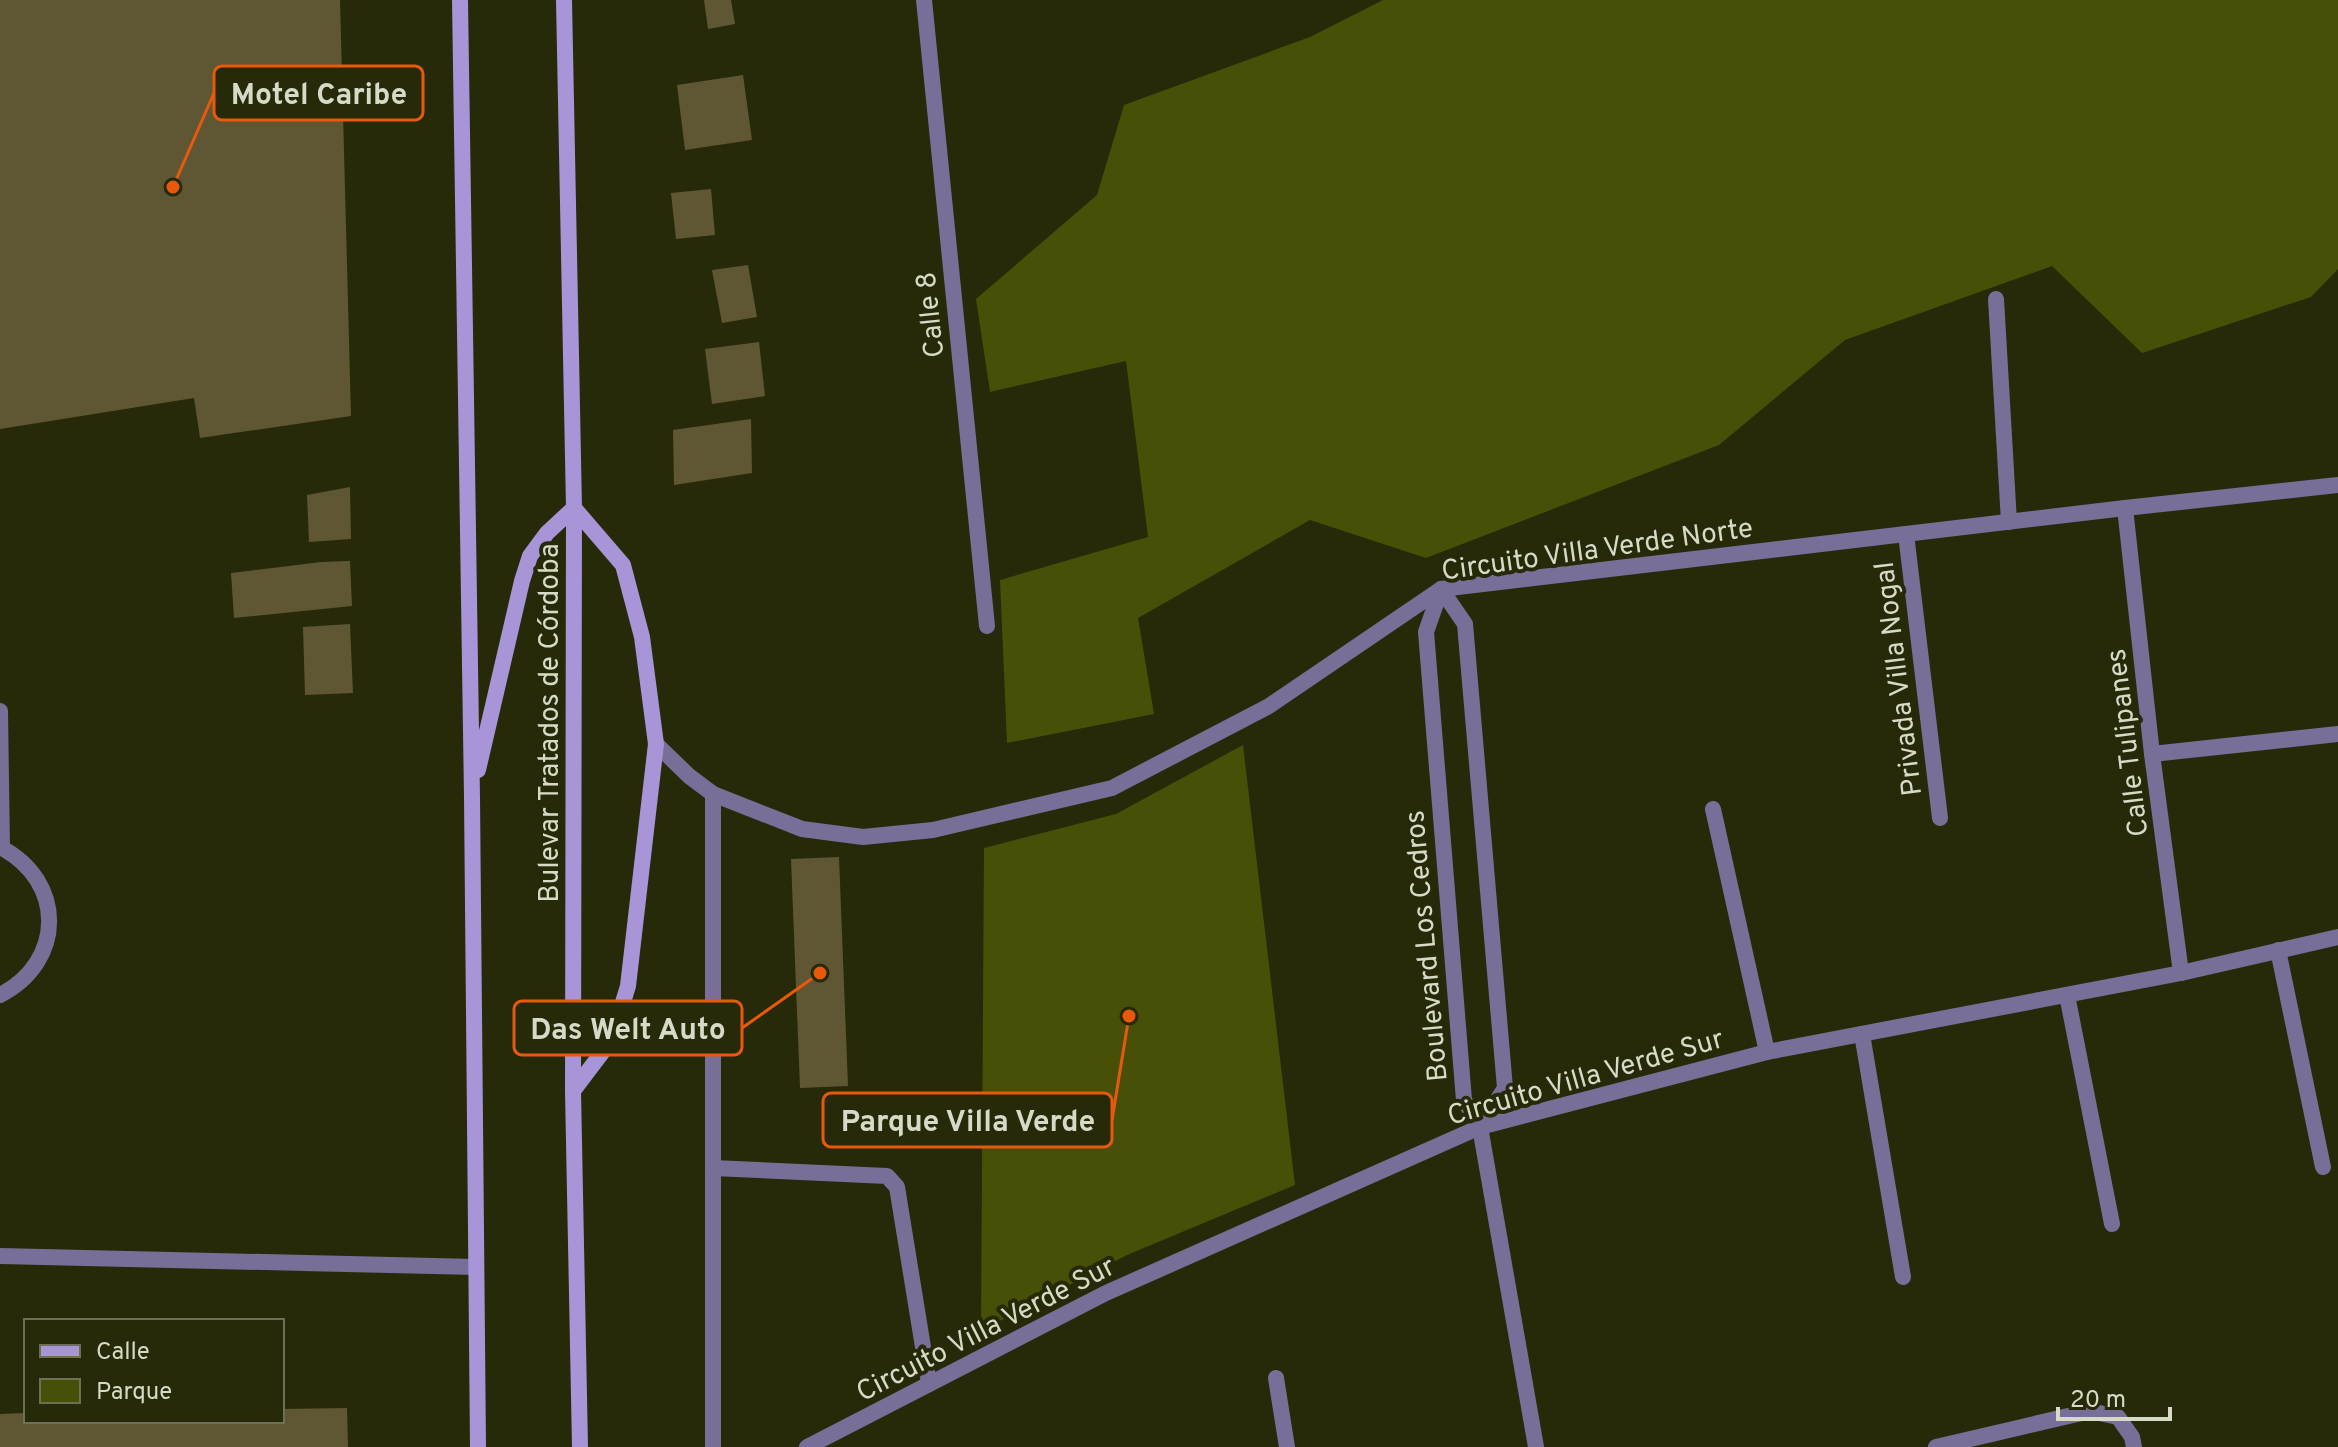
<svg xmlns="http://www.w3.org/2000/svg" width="2338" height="1447" font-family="Overpass,sans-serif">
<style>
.green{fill:#485007}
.building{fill:#5f5734}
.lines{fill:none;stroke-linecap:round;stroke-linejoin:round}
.service{stroke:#786e97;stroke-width:16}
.minor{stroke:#786e97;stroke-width:16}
.tertiary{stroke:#786e97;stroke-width:16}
.secondary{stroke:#a795d7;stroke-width:16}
.labels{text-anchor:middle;stroke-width:8;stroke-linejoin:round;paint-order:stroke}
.street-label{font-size:28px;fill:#d6dac6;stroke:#262a08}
.leader{fill:none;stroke:#e8590c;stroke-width:3}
.callout-dot{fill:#e8590c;stroke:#262a08;stroke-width:3}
.callout{fill:#262a08;stroke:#e8590c;stroke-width:3}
.callout-label{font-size:30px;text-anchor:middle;font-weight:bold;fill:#d6dac6}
</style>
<rect width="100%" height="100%" fill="#262a08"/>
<g class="green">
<polygon points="1383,0 2338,0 2338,269 2311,297 2142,353 2052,266 1845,340 1719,445 1426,558 1310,520 1138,618 1154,714 1007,743 1000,580 1148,537 1126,361 990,392 976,299 1097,195 1124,105 1310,37"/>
<polygon points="1243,745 1295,1185 1127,1255 981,1331 984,848 1116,814"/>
</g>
<g class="building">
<polygon points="0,0 340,0 351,416 200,438 194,398 0,429"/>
<polygon points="704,0 731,0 735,24 708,29"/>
<polygon points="743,75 752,140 685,150 677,85"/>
<polygon points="711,189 715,235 676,239 671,193"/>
<polygon points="748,265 757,317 722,323 712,270"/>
<polygon points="759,342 765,396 712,404 705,349"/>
<polygon points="751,419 752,473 674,485 673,430"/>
<polygon points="350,487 351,539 309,542 307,495"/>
<polygon points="350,561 352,606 234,618 231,573 321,562"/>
<polygon points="350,624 353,693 305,695 303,627"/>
<polygon points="839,857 848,1086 800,1088 791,859"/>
<polygon points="347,1408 348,1447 0,1447 0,1414 26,1413 26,1421 282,1421 282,1409"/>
</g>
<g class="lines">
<g class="service">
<polyline points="713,794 713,1447"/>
<polyline points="713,1168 887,1176 897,1187 929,1384"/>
</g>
<g class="minor">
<polyline points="924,0 987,626"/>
<polyline points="1996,299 2009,522"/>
<polyline points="2125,508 2152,754 2181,973"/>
<polyline points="1906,534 1940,818"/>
<polygon points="1441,589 1465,624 1505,1088 1480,1127 1464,1100 1426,632"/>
<polyline points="0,711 2,848"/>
<polyline points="2152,754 2338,734"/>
<polyline points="1713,809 1767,1052"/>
<path d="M0 847C66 881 65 962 0 995"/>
<polyline points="2278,950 2323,1167"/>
<polyline points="2067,995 2112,1224"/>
<polyline points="1862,1034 1903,1277"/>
<polyline points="1480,1127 1536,1447"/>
<polyline points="0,1256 476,1267"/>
<polyline points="1276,1378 1287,1447"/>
<polyline points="1936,1447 2090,1411 2118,1417 2132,1437 2134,1447"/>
</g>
<g class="tertiary">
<polyline points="656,744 689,776 713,794 802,829 863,837 933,830 1112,788 1269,706 1441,589 2125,508 2338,485"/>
<polyline points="807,1447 1106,1293 1480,1127 1767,1052 2181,973 2338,937"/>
</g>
<g class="secondary">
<polyline points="460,0 472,797 478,1447"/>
<polyline points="564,0 574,508 573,1091 580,1447"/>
<polyline points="478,770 522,581 530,556 547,533 574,508 623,565 642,637 656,744 628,986 617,1022 604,1050 573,1091"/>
</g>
</g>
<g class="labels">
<g class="street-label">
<text transform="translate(929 315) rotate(-96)" y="10">Calle 8</text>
<text transform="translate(1597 548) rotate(-8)" y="10">Circuito Villa Verde Norte</text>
<text transform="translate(1897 679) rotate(-97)" y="10">Privada Villa Nogal</text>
<text transform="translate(548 723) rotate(-90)" y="10">Bulevar Tratados de Córdoba</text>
<text transform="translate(2126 743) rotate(-97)" y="10">Calle Tulipanes</text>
<text transform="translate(1425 946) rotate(-95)" y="10">Boulevard Los Cedros</text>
<text transform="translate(1585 1076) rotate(-16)" y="10">Circuito Villa Verde Sur</text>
<text transform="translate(985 1328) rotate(-27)" y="10">Circuito Villa Verde Sur</text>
</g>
</g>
<path class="leader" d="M173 187L214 93M820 973L742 1028M1129 1016L1112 1120"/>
<g class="callout-dot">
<circle cx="173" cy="187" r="8"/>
<circle cx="820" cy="973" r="8"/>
<circle cx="1129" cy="1016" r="8"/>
</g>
<g class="callout">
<rect x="214" y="66" width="209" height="54" rx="8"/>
<rect x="514" y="1001" width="228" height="54" rx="8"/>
<rect x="823" y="1093" width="289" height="54" rx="8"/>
</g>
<g class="callout-label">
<text x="319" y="104">Motel Caribe</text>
<text x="628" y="1039">Das Welt Auto</text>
<text x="968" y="1131">Parque Villa Verde</text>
</g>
<rect x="24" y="1319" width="260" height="104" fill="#262a08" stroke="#6c7054" stroke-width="2"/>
<rect x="40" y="1345" width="40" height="12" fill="#a795d7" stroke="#6c7054" stroke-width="2"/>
<text x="96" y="1359" font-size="24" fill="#d6dac6">Calle</text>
<rect x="40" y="1379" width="40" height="24" fill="#485007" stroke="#6c7054" stroke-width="2"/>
<text x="96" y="1399" font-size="24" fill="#d6dac6">Parque</text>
<path d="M2058 1407v12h112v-12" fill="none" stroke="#d6dac6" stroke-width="4"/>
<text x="2070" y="1407" font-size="24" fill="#d6dac6" stroke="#262a08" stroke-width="6" paint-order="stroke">20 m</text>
</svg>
